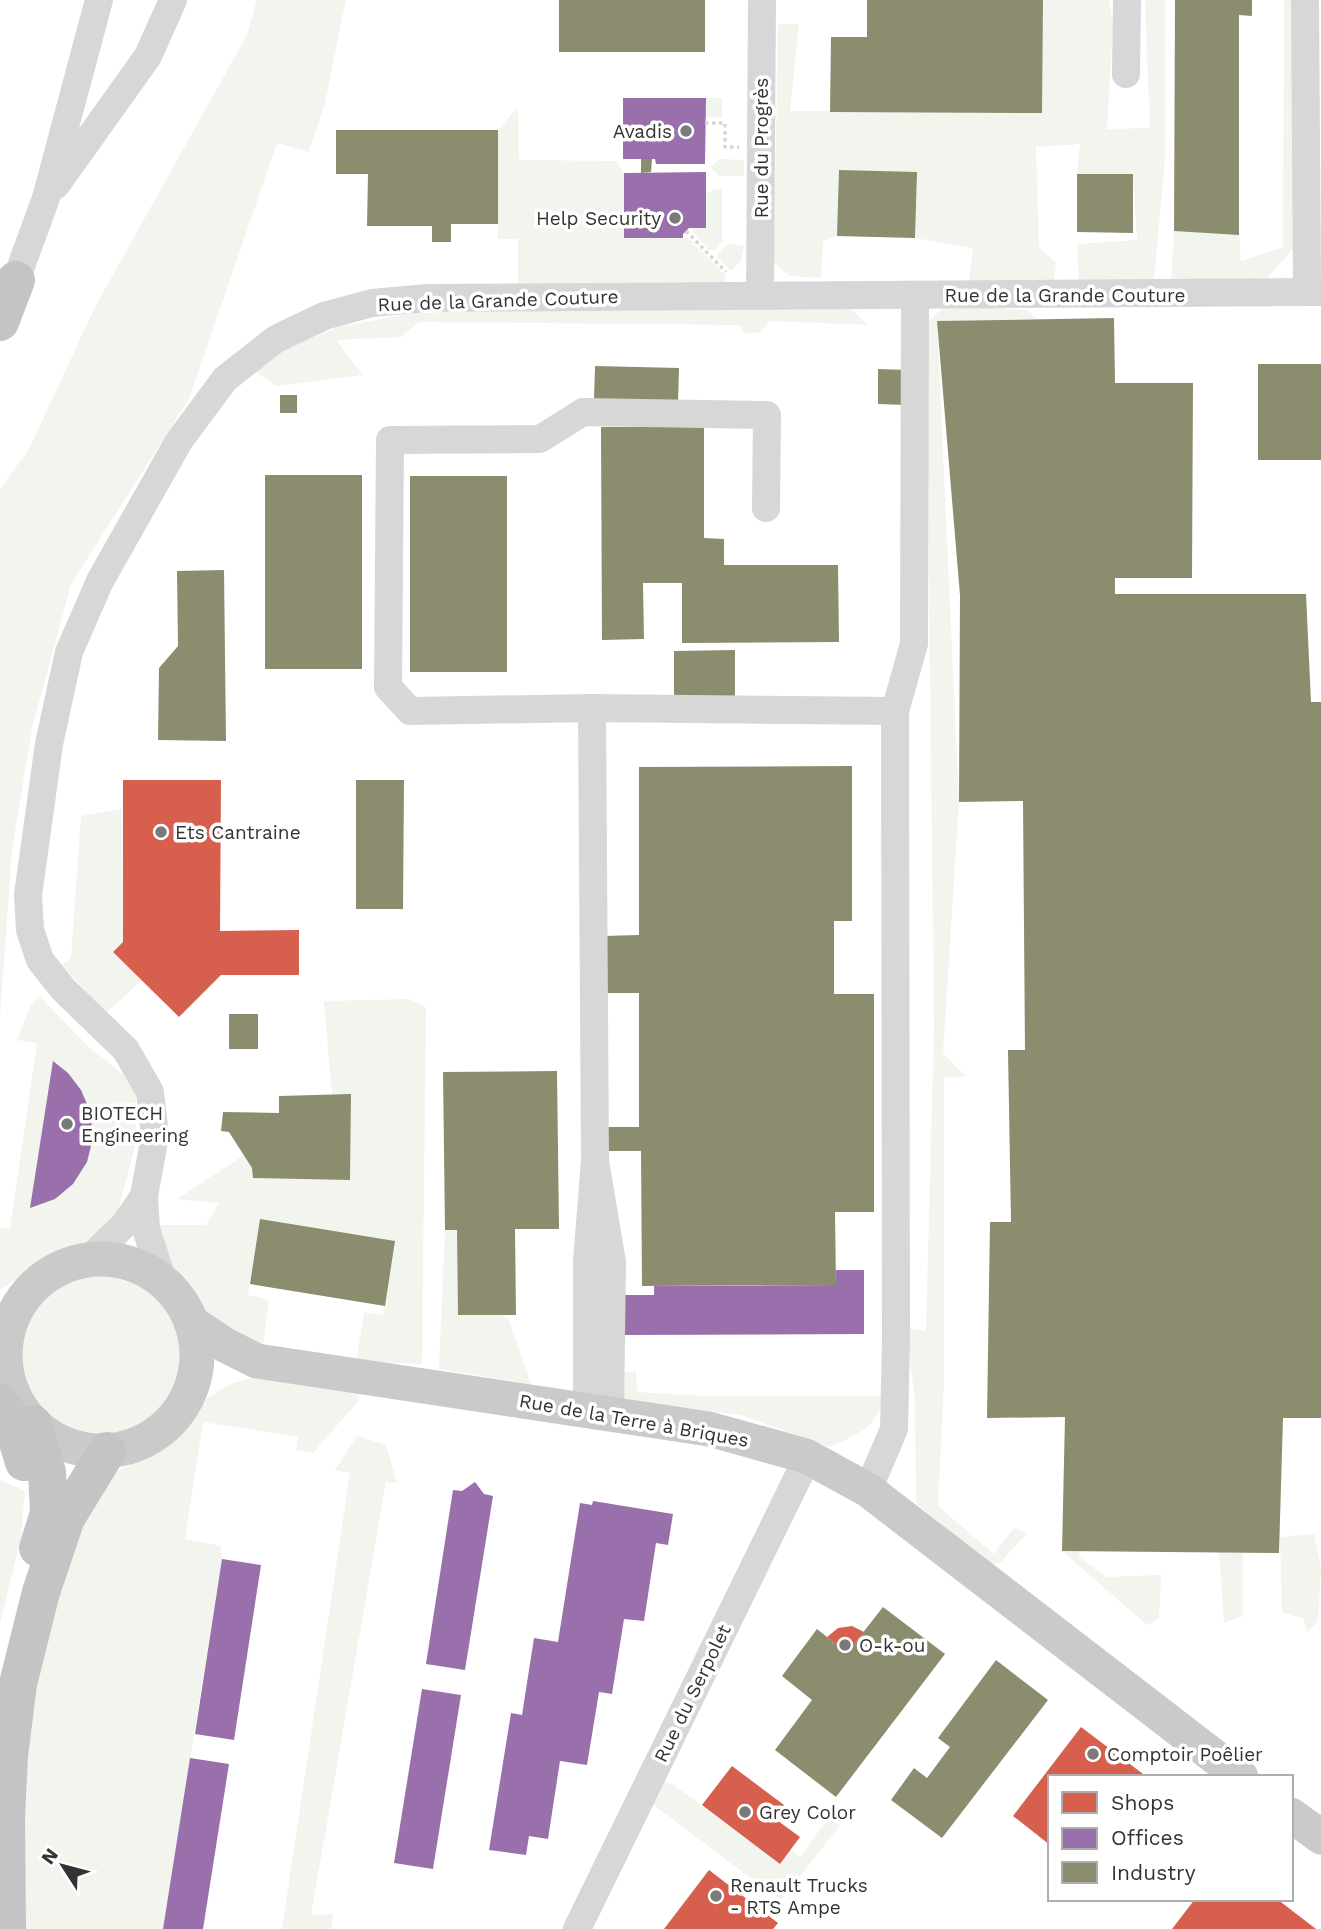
<svg xmlns="http://www.w3.org/2000/svg" width="1321" height="1929" font-family="'Work Sans',sans-serif">
<style>
.green{fill:#f1f5ed}
.shops{fill:#d6604d}
.offices{fill:#9970ab}
.industry{fill:#8c8c6e}
.lines{fill:none;stroke-linecap:round;stroke-linejoin:round}
.path{stroke:#d6d6d6;stroke-width:3.5;stroke-dasharray:3.5 3.5;stroke-linecap:butt}
.minor{stroke:#d7d7d7;stroke-width:28}
.major{stroke:#cacaca;stroke-width:35}
.highway{stroke:#c4c4c4;stroke-width:38}
.poi-dot{fill:#7a7a7a;stroke:#fff;stroke-width:2.5}
.labels{text-anchor:middle;stroke-width:7;stroke-linejoin:round;paint-order:stroke}
.poi-label{font-size:19px;fill:#333;stroke:#fff;text-anchor:start}
.street-label{font-size:19px;fill:#333;stroke:#fff}
</style>
<rect width="100%" height="100%" fill="#fff"/>
<g class="green">
<polygon points="257,0 346,0 325,103 309,152 277,143 189,399 71,584 32,728 12,850 0,1017 0,489 29,449 95,307 247,35"/>
<polygon points="1043,0 1109,0 1113,23 1107,129 1150,128 1145,0 1165,0 1165,159 1154,280 1079,282 1077,244 1137,240 1133,174 1077,174 1080,144 1036,147 1039,247 1056,263 1054,282 969,283 973,248 915,238 917,172 837,236 823,241 821,278 789,276 774,263 778,24 799,24 790,111 1041,113"/>
<polygon points="1284,0 1293,0 1293,249 1267,278 1171,283 1174,231 1239,235 1241,261 1283,247"/>
<polygon points="706,98 722,98 722,118 705,117"/>
<polygon points="518,107 519,160 616,161 624,173 624,238 688,238 725,275 725,282 518,283 518,239 498,239 498,130"/>
<polygon points="719,159 744,160 744,176 719,176 711,167"/>
<polygon points="714,189 722,189 722,242 714,250 709,250 693,233 693,228 706,228 706,192 711,192"/>
<polygon points="728,244 744,246 741,261 731,271 718,258 718,254"/>
<polygon points="848,305 867,325 770,321 761,332 745,334 740,325 419,322 401,337 336,340 363,375 276,386 256,372 289,347 338,327 419,312"/>
<polygon points="946,305 1027,310 1037,319 937,321 959,802 943,1053 965,1076 944,1078 944,1381 938,1506 994,1554 1014,1528 1027,1533 1001,1562 990,1565 916,1503 915,1401 906,1328 926,1331 934,1027 926,324"/>
<polygon points="122,809 123,942 142,980 106,1013 62,965 71,958 81,816"/>
<polygon points="39,996 90,1048 136,1085 136,1142 118,1211 109,1232 68,1256 22,1275 0,1290 0,1228 10,1229 37,1043 17,1040 31,1005"/>
<polygon points="409,999 426,1008 422,1364 356,1361 364,1312 383,1315 395,1241 260,1220 248,1295 269,1300 263,1346 191,1322 155,1225 206,1225 219,1203 177,1199 244,1155 252,1168 254,1178 350,1180 351,1095 332,1095 324,1001"/>
<polygon points="445,1230 457,1230 458,1315 503,1315 509,1320 531,1384 439,1369"/>
<circle cx="100" cy="1355" r="81"/>
<path d="M636 1371 637 1392 705 1396H884C876 1429 858 1434 829 1447L741 1415 668 1406 619 1397 623 1372Z"/>
<polygon points="262,1375 356,1387 359,1400 313,1453 296,1450 298,1437 203,1422 185,1539 221,1546 222,1559 163,1929 23,1929 22,1792 33,1695 54,1605 90,1503 114,1473 157,1450 203,1401 230,1384"/>
<polygon points="357,1436 386,1445 397,1483 386,1482 311,1915 333,1914 332,1927 329,1929 282,1929 350,1473 335,1470"/>
<polygon points="0,1480 25,1491 21,1537 0,1624"/>
<polygon points="1314,1534 1321,1568 1318,1621 1307,1632 1303,1618 1282,1613 1280,1537"/>
<polygon points="1062,1551 1080,1551 1079,1557 1106,1577 1161,1575 1159,1619 1147,1625"/>
<polygon points="1219,1552 1243,1553 1243,1616 1224,1623"/>
<polygon points="662,1781 674,1785 780,1864 791,1850 800,1857 829,1817 840,1825 781,1901 651,1803"/>
</g>
<g class="shops">
<polygon points="123,780 221,780 220,931 299,930 299,975 221,975 179,1017 113,952 123,942"/>
<polygon points="852,1626 864,1632 847,1653 827,1637 838,1628"/>
<polygon points="1081,1727 1147,1777 1050,1777 1050,1845 1013,1816"/>
<polygon points="732,1766 784,1805 774,1818 800,1837 780,1864 702,1805"/>
<polygon points="709,1870 778,1923 773,1929 664,1929"/>
<polygon points="1195,1899 1277,1899 1316,1929 1172,1929"/>
</g>
<g class="offices">
<polygon points="623,98 706,98 705,164 656,164 655,159 623,159"/>
<polygon points="706,172 706,228 689,228 683,234 683,238 624,238 624,173"/>
<polygon points="53,1061 68,1073 81,1090 90,1111 93,1138 87,1162 73,1184 55,1199 30,1208"/>
<polygon points="836,1270 864,1270 864,1334 625,1335 625,1295 654,1295 654,1286 836,1285"/>
<polygon points="475,1482 484,1494 493,1496 465,1670 426,1664 453,1490 462,1491"/>
<polygon points="593,1501 673,1514 668,1545 656,1543 644,1621 624,1619 612,1694 599,1692 587,1765 560,1761 548,1839 529,1836 526,1855 489,1850 511,1713 522,1715 534,1638 558,1642 580,1503 592,1505"/>
<polygon points="222,1559 261,1565 234,1740 195,1734"/>
<polygon points="422,1689 461,1695 433,1869 394,1863"/>
<polygon points="190,1758 229,1764 203,1929 163,1929"/>
</g>
<g class="industry">
<rect x="559" y="0" width="146" height="52"/>
<polygon points="867,0 1043,0 1042,113 830,112 831,37 867,37"/>
<polygon points="1175,0 1252,0 1252,16 1239,15 1239,235 1174,231"/>
<polygon points="336,130 498,130 498,224 451,224 451,242 432,242 432,226 367,226 368,174 336,174"/>
<polygon points="641,159 652,159 651,172 641,173"/>
<polygon points="839,170 917,172 915,238 837,236"/>
<polygon points="1077,174 1133,174 1133,233 1077,232"/>
<polygon points="1114,318 1115,383 1193,383 1192,578 1115,578 1115,594 1306,594 1311,702 1321,702 1321,1418 1283,1418 1279,1553 1062,1551 1065,1417 987,1418 990,1222 1011,1222 1008,1050 1025,1050 1023,801 959,802 960,595 937,321"/>
<rect x="1258" y="364" width="63" height="96"/>
<polygon points="595,366 679,368 678,402 594,400"/>
<polygon points="878,369 907,370 906,405 878,404"/>
<rect x="280" y="395" width="17" height="18"/>
<polygon points="601,427 704,427 704,538 724,539 724,565 838,565 839,642 682,643 682,583 643,583 644,639 602,640"/>
<rect x="265" y="475" width="97" height="194"/>
<rect x="410" y="476" width="97" height="196"/>
<polygon points="224,570 226,741 158,740 159,668 178,646 177,571"/>
<polygon points="735,650 735,696 674,697 674,651"/>
<polygon points="852,766 852,921 834,921 834,994 874,994 874,1212 835,1212 836,1285 642,1286 641,1151 604,1151 604,1127 639,1127 639,993 603,993 603,936 639,935 639,767"/>
<polygon points="356,780 404,780 403,909 356,909"/>
<rect x="229" y="1014" width="29" height="35"/>
<polygon points="557,1071 559,1229 515,1229 516,1315 458,1315 457,1230 445,1230 443,1072"/>
<polygon points="351,1094 350,1180 253,1178 252,1168 229,1132 221,1131 223,1112 279,1113 279,1096"/>
<polygon points="260,1219 395,1241 385,1306 250,1284"/>
<polygon points="883,1607 945,1654 836,1797 775,1750 812,1700 782,1676 817,1629 847,1653"/>
<polygon points="996,1660 1048,1700 942,1838 891,1800 914,1768 927,1778 950,1747 938,1738"/>
</g>
<g class="lines">
<g class="path">
<polyline points="705,123 725,123 725,147 739,147"/>
<polyline points="686,231 726,272"/>
</g>
<g class="minor">
<polyline points="1305,0 1307,292"/>
<polyline points="1126,74 1127,0"/>
<polyline points="56,185 148,56 173,0"/>
<polyline points="16,280 46,198 99,0"/>
<polyline points="760,295 762,0"/>
<polyline points="766,508 767,415 583,412 540,439 390,440 388,687 410,711 592,708 895,711"/>
<polyline points="592,708 595,1161"/>
<polyline points="89,1259 125,1224 144,1196"/>
<polyline points="163,1281 146,1229 144,1196 155,1136 150,1092 126,1050 63,989 40,960 30,930 28,895 49,744 69,652 100,581 179,441 225,379 276,339 324,316 372,303 427,298 1321,292"/>
<polyline points="587,1411 587,1261 595,1161 612,1262 610,1414"/>
<polyline points="868,1490 894,1429 896,1339 895,711 914,644 915,295"/>
<polyline points="577,1929 800,1473 806,1456"/>
</g>
<g class="major">
<circle cx="101" cy="1355" r="96"/>
<polyline points="191,1322 225,1345 257,1361 709,1429 806,1456 868,1490 1241,1777"/>
<polyline points="1291,1815 1321,1837"/>
</g>
<g class="highway">
<polyline points="0,322 16,280"/>
<polyline points="0,1403 10,1417 24,1462"/>
<polyline points="33,1424 47,1472 49,1513 38,1548"/>
<polyline points="7,1929 6,1817 9,1756 18,1684 41,1592 66,1518 107,1451"/>
</g>
</g>
<g class="poi-dot">
<circle cx="686" cy="131" r="7"/>
<circle cx="675" cy="218" r="7"/>
<circle cx="161" cy="832" r="7"/>
<circle cx="67" cy="1124" r="7"/>
<circle cx="845" cy="1645" r="7"/>
<circle cx="1093" cy="1754" r="7"/>
<circle cx="745" cy="1812" r="7"/>
<circle cx="716" cy="1896" r="7"/>
</g>
<g class="labels">
<g class="poi-label">
<text x="672" y="138" text-anchor="end">Avadis</text>
<text x="661" y="225" text-anchor="end">Help Security</text>
<text x="175" y="839">Ets Cantraine</text>
<text x="81" y="1120">BIOTECH<tspan x="81" dy="22">Engineering</tspan></text>
<text x="859" y="1652">O-k-ou</text>
<text x="1107" y="1761">Comptoir Poêlier</text>
<text x="759" y="1819">Grey Color</text>
<text x="730" y="1892">Renault Trucks<tspan x="730" dy="22">- RTS Ampe</tspan></text>
</g>
<g class="street-label">
<text transform="translate(761 148) rotate(-90)" y="7">Rue du Progrès</text>
<text x="1065" y="302">Rue de la Grande Couture</text>
<text transform="translate(498 300) rotate(-2)" y="7">Rue de la Grande Couture</text>
<text transform="translate(634 1420) rotate(10)" y="7">Rue de la Terre à Briques</text>
<text transform="translate(692 1693) rotate(-64)" y="7">Rue du Serpolet</text>
</g>
</g>
<rect x="1048" y="1775" width="245" height="126" fill="#ffffff" stroke="#adadad" stroke-width="2"/>
<rect x="1062" y="1792" width="35" height="21" fill="#d6604d" stroke="#adadad" stroke-width="2"/>
<text x="1111" y="1810" font-size="21" fill="#333333">Shops</text>
<rect x="1062" y="1828" width="35" height="21" fill="#9970ab" stroke="#adadad" stroke-width="2"/>
<text x="1111" y="1845" font-size="21" fill="#333333">Offices</text>
<rect x="1062" y="1862" width="35" height="21" fill="#8c8c6e" stroke="#adadad" stroke-width="2"/>
<text x="1111" y="1880" font-size="21" fill="#333333">Industry</text>
<g transform="translate(63 1866) rotate(306)" stroke="#ffffff" stroke-width="5" paint-order="stroke">
<path d="M0-5L12 26L0 18L-12 26Z" fill="#333333"/>
<text y="-10" font-size="19" font-weight="bold" text-anchor="middle" fill="#333333">N</text>
</g>
</svg>
